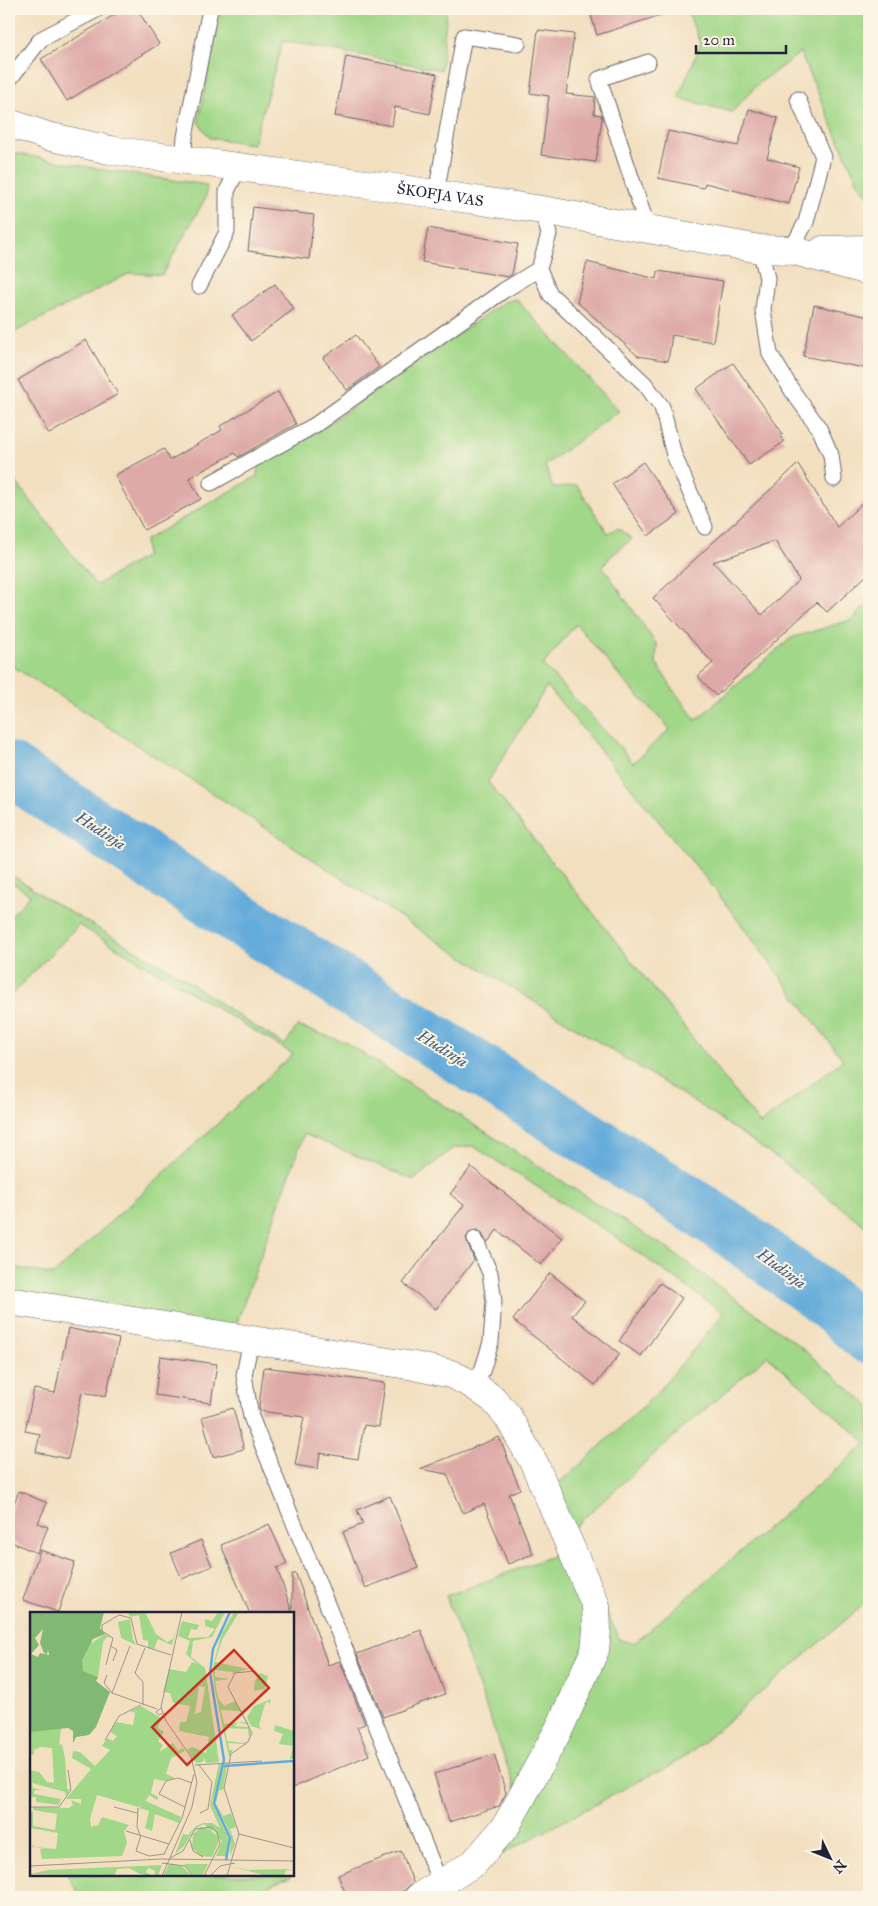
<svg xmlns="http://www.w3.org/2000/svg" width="878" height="1906" font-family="'IM FELL Great Primer',serif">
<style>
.green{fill:#a1d788;stroke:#627c62;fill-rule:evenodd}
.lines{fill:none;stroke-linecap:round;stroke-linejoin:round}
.river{stroke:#63abda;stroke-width:54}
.building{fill:#deaaa7;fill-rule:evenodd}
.service-casing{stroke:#6b6469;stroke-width:17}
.minor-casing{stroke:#6b6469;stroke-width:29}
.secondary-casing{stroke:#6b6469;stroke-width:29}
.service{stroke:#fff;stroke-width:15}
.minor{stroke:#fff;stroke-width:28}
.secondary{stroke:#fff;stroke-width:28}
.labels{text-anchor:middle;stroke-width:4;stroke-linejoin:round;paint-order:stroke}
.street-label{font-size:15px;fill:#22223b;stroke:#fcf5e5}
.water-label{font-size:16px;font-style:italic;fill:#3c597b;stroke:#fcf5e5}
.inset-river{fill:none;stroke:#63abda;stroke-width:2.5}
.inset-road{fill:none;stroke:#9f938a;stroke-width:1}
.view{fill:#c8321e;fill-opacity:0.15;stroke:#c8321e;stroke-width:2.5}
.inset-edge{fill:none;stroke:#22223b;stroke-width:2.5}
</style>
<rect width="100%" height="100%" fill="#fcf5e5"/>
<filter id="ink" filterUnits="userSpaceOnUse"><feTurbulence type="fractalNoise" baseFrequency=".02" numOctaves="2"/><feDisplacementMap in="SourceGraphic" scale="10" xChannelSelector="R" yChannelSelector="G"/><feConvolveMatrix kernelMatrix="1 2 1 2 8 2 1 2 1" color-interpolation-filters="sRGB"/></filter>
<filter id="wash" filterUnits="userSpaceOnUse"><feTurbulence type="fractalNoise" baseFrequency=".0096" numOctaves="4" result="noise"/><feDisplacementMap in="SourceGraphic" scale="20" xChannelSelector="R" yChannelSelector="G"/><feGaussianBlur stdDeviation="1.12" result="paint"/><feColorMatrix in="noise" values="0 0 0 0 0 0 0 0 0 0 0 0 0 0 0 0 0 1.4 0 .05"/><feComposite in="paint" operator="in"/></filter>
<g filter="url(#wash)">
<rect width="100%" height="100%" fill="#f2dfbf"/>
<g class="green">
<polygon points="221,9 447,9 441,70 283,41 253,144 210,138 198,122"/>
<polygon points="686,9 869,9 869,197 857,181 800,53 758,84 732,112 678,98 701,43"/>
<polygon points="9,152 105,170 207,185 206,197 162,275 130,273 9,335"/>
<path d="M516 299 619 411 545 465 553 488 577 485 608 533 618 528 632 539 610 557 603 567 657 645 656 663 674 691 696 720 791 638 851 620 869 603V1229L781 1161 701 1106 426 934 226 802 9 664V473L96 585 146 556 145 540 257 476 258 466 318 431 504 302ZM576 624 625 682 670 729 633 763 621 748 543 665ZM547 686 709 882 843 1060 760 1124 666 1004 488 782Z"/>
<polygon points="9,873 49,900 184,978 240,1017 285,1045 297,1026 345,1042 668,1249 797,1344 860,1398 869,1406 869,1600 694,1750 663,1771 654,1773 484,1864 604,1607 620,1640 634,1643 867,1443 767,1356 681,1430 571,1530 551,1488 569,1475 656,1394 724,1313 610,1233 473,1146 453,1148 414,1180 304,1134 235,1328 9,1293 9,1266 53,1275 293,1054 79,925 9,997 9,918 30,895 9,880"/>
<polygon points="560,1553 582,1586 588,1647 516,1790 446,1596"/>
<polygon points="67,1875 289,1875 290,1877 252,1893 254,1897 81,1897"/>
</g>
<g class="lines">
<polyline class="river" points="9,769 167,873 561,1121 728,1228 824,1299 869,1337"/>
</g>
<g id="blocks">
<g class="building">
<polygon points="124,9 137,9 159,44 67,101 41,59"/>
<polygon points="589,9 664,9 665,14 597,35"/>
<polygon points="538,30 574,34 566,94 595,97 594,114 601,115 602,118 596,162 541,155 549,96 530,93"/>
<polygon points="346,56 437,74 430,114 395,107 392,126 335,116"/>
<polygon points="749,109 778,118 767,158 799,167 789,204 705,183 704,188 658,178 668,131 738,146"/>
<polygon points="253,207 314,215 309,259 248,251"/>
<polygon points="428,228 518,244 512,274 508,277 422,262"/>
<polygon points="587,262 657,279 658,271 723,281 713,342 672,335 668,361 638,356 577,302"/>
<polygon points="275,284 294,309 251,341 232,315"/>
<polygon points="814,305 869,317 869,369 803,356"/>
<polygon points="356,335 379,367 347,390 323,358"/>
<polygon points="86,340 118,394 49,434 18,380"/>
<polygon points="733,363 783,434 780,435 784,442 749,465 696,389"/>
<polygon points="278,392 296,424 238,457 235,453 189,478 201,499 144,530 115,475 164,449 170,460 222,430 220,426"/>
<polygon points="643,462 679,514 648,536 612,484"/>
<path d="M798 464 837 527 869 497V573L827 612 817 602 716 696 698 676 713 663 653 598ZM775 541 799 580 762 615 713 562Z"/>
<polygon points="471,1167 562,1238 541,1265 497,1230 487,1243 481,1232 476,1230 471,1231 466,1238 474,1260 436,1309 403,1283 464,1205 450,1194"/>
<polygon points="550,1273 585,1301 572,1316 620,1354 595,1385 513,1320"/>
<polygon points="660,1283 682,1298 641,1356 619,1341"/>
<polygon points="68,1328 119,1339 106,1396 82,1392 68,1459 36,1452 40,1434 25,1431 34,1389 55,1393"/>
<polygon points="160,1356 217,1364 211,1403 155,1395"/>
<polygon points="264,1367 385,1383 379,1427 364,1425 358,1459 320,1453 318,1469 295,1465 304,1417 260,1411 259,1406"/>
<polygon points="233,1408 244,1449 213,1457 202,1417"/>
<polygon points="499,1437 520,1489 509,1494 533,1554 508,1564 484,1504 463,1513 447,1474 420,1469"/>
<polygon points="19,1491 47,1503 38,1523 48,1527 37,1553 9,1541 9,1516"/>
<polygon points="390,1496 418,1568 365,1588 343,1532 363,1524 357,1510"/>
<polygon points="269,1524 287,1564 277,1568 292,1612 292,1574 296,1574 328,1665 340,1661 365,1724 357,1727 369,1755 292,1788 292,1614 250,1614 221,1545"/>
<polygon points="201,1540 212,1566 182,1579 171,1553"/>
<polygon points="40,1550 75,1562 58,1612 23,1600"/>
<polygon points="421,1630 445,1694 383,1717 357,1654"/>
<polygon points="494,1754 506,1793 499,1806 449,1822 434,1774"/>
<polygon points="401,1851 413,1882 405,1890 388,1897 347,1897 338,1875"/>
</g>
</g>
</g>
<g filter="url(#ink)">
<use href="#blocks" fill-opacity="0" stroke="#6b6469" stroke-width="1"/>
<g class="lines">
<defs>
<g id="service">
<polyline points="9,80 41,39 98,9"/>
<polyline points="183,160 185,137 210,9"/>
<polyline points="436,194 464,36 518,44"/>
<polyline points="542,210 549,234 539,269 550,294 645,384 662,407 674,455 705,527"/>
<polyline points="648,229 599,79 648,62"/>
<polyline points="760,249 767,278 763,310 770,354 793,392 819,428 831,455 834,479"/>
<polyline points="791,250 806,222 823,157 798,99"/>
<polyline points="199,286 227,232 227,191 239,167"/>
<polyline points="211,483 315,425 503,291 539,269"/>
<polyline points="251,1340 244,1375 251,1417 441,1885"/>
<polyline points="473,1385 482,1371 491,1342 494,1301 490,1273 475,1239"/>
</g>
<polyline id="minor" points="9,1301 414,1366 451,1374 473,1385 493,1399 507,1415 534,1463 596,1606 597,1630 595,1650 560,1727 506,1826 474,1863 419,1897"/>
<g id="secondary">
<path id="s1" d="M9 123 47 136 110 150 388 187 542 210 760 249 791 250 869 271"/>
<polyline points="823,250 869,249"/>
</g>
</defs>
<use href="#service" class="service-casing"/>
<use href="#minor" class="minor-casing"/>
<use href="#secondary" class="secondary-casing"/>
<use href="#service" class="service"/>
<use href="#minor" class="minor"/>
<use href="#secondary" class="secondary"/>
</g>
</g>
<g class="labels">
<g class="street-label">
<text dy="5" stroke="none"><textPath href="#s1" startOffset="438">ŠKOFJA VAS</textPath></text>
</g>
<g class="water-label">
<text transform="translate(101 830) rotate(33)" y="6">Hudinja</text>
<text transform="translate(443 1048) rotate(32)" y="6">Hudinja</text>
<text transform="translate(782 1268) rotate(36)" y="6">Hudinja</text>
</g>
</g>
<g transform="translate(30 1612)">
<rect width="264" height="264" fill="#f2dfbf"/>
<path d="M97 0H115L126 22 137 30 143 27 148 12 142 33 128 27 124 37 118 36V29L113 28 109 3 101 5ZM188 0H195L182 25 163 29 161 45 175 56 189 150 176 151 174 146 173 150 166 151 157 137 163 135 176 141 179 125 149 119 150 110H156L160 94 143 91 140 81 133 80 139 57 156 60 162 50 167 52 156 42 160 29 148 24 152 9 169 13 167 18 161 17 158 26 178 25 185 17 175 14V7L182 9ZM169 74 175 75 171 100 165 102ZM204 0 208 2 192 28 185 50 218 57 202 62 203 60 185 58V65L200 67 185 69 188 86 194 94 205 89 219 112 208 111 204 114 219 115 221 122 215 132 198 131 199 138H203L199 145 188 93 184 74 183 55 191 23ZM191 98 210 99 217 110 194 112ZM195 116 218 117 219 127 214 131 197 129ZM100 7 103 27 106 33 91 26 88 10ZM75 22 82 26 77 25 73 30 68 65 52 59V45L57 34ZM230 61 238 64 235 77 224 79 225 69ZM241 87 239 93 238 89 235 92 229 113 231 117 221 114 217 105 224 94ZM111 94 131 106 128 116 134 120 128 129 133 133 129 140 143 131 148 139 153 136 155 139 141 146 136 162 145 166 134 169 124 167 121 181 128 185 127 188 119 183 116 189 151 205 149 211 125 202 122 219 115 216 119 199 109 196 112 193 108 195 67 183 60 207 61 215 68 213 72 205 99 213 94 219 97 231 92 244 12 247 10 237H16L2 235 4 232V235L26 237 28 221 0 216V199L3 200V214L25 218 27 202 3 198V195L39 196 43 193 41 188 51 192V187H36L61 157 42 146 43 139 50 140 65 154 80 138 72 134 77 126 83 129 87 124 80 120 86 110 103 113 105 101 100 99ZM245 113 264 119V147H260L263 134 249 132 253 122 244 119ZM21 116 31 117 29 133 32 132 35 146 37 177H40L36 184 35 180 2 171 3 176 12 178H5L4 182 31 187 29 193 6 190V185H0V158L9 160 17 170 24 171 22 136 10 135 4 138V143L0 142V120ZM189 151 193 152 192 160 182 190 199 228 197 244H186L192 229 174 212 164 217 154 234 145 242 153 222 158 223 166 214 173 211H182L190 216 180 193ZM195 152H197L193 178H189L186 191 193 204 201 201 206 215 200 217 205 232 200 244 201 224 185 189ZM171 215 185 219 189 229 182 245 171 244 162 236 163 222ZM139 252 152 254 162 264H133ZM154 252H178L172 264H164ZM132 253 128 264H125V259L118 256 116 260 122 264 110 262 99 256 87 257 84 264 0 262 18 258ZM200 254 218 258 257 257 264 259 256 258 254 264H237Z" fill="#a1d788" fill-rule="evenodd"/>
<path d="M0 0H74L70 16 75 22 63 27 52 48 53 59 68 65 66 69 80 80 66 115 59 123 46 125 43 131V119L38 116 0 120ZM13 17 10 31 14 41 17 42 18 38 19 42V43L10 41 8 45 1 42 9 33 5 26Z" fill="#80b874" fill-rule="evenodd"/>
<path class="inset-river" d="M194 154 264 149M196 248 200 226 184 191 194 148 180 61 183 37 200 0"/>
<path class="inset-road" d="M81 34 87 38 83 49M76 53 83 26 72 19V13L89 3 101 6 107 32 141 43M77 63 74 71 82 81 127 97M82 81 100 34M113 93V70L105 61 115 36M131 96 126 100 129 103 133 101M75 128 89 104 111 93M165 153 232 149M169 153 182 170 178 197 170 201M0 195H29L41 178 38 158M84 195 107 201M155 195 129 182 136 169 148 166 162 171M108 196 107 215 110 223M96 219 139 232M209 222 194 176 201 142 218 130 222 121 198 75 205 61 224 59M111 223 106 239 119 244 134 242 152 206 164 162M160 228 163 239 173 245M140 246 153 239 165 217 181 215 187 220 190 232 174 264M132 251 155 254 163 264M0 254 131 247 264 249M132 264 162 195 167 170 161 145 136 109 131 95 152 0M180 264 190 254 205 251M197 264 209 222 264 236"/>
<path class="view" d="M204 38 239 76 157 153 122 115Z"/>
<rect width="264" height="264" class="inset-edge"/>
</g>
<rect width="878" height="1906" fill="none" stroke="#fcf5e5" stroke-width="30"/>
<g transform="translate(830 1858) rotate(133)" stroke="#fcf5e5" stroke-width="4" paint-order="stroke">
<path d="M0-4L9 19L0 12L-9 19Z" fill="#22223b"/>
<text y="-8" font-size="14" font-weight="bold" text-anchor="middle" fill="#22223b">N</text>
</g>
<path d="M696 45v8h90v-8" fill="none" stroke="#22223b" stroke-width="2.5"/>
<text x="703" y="45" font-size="15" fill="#22223b" stroke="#fcf5e5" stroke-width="4" paint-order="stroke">20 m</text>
</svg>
